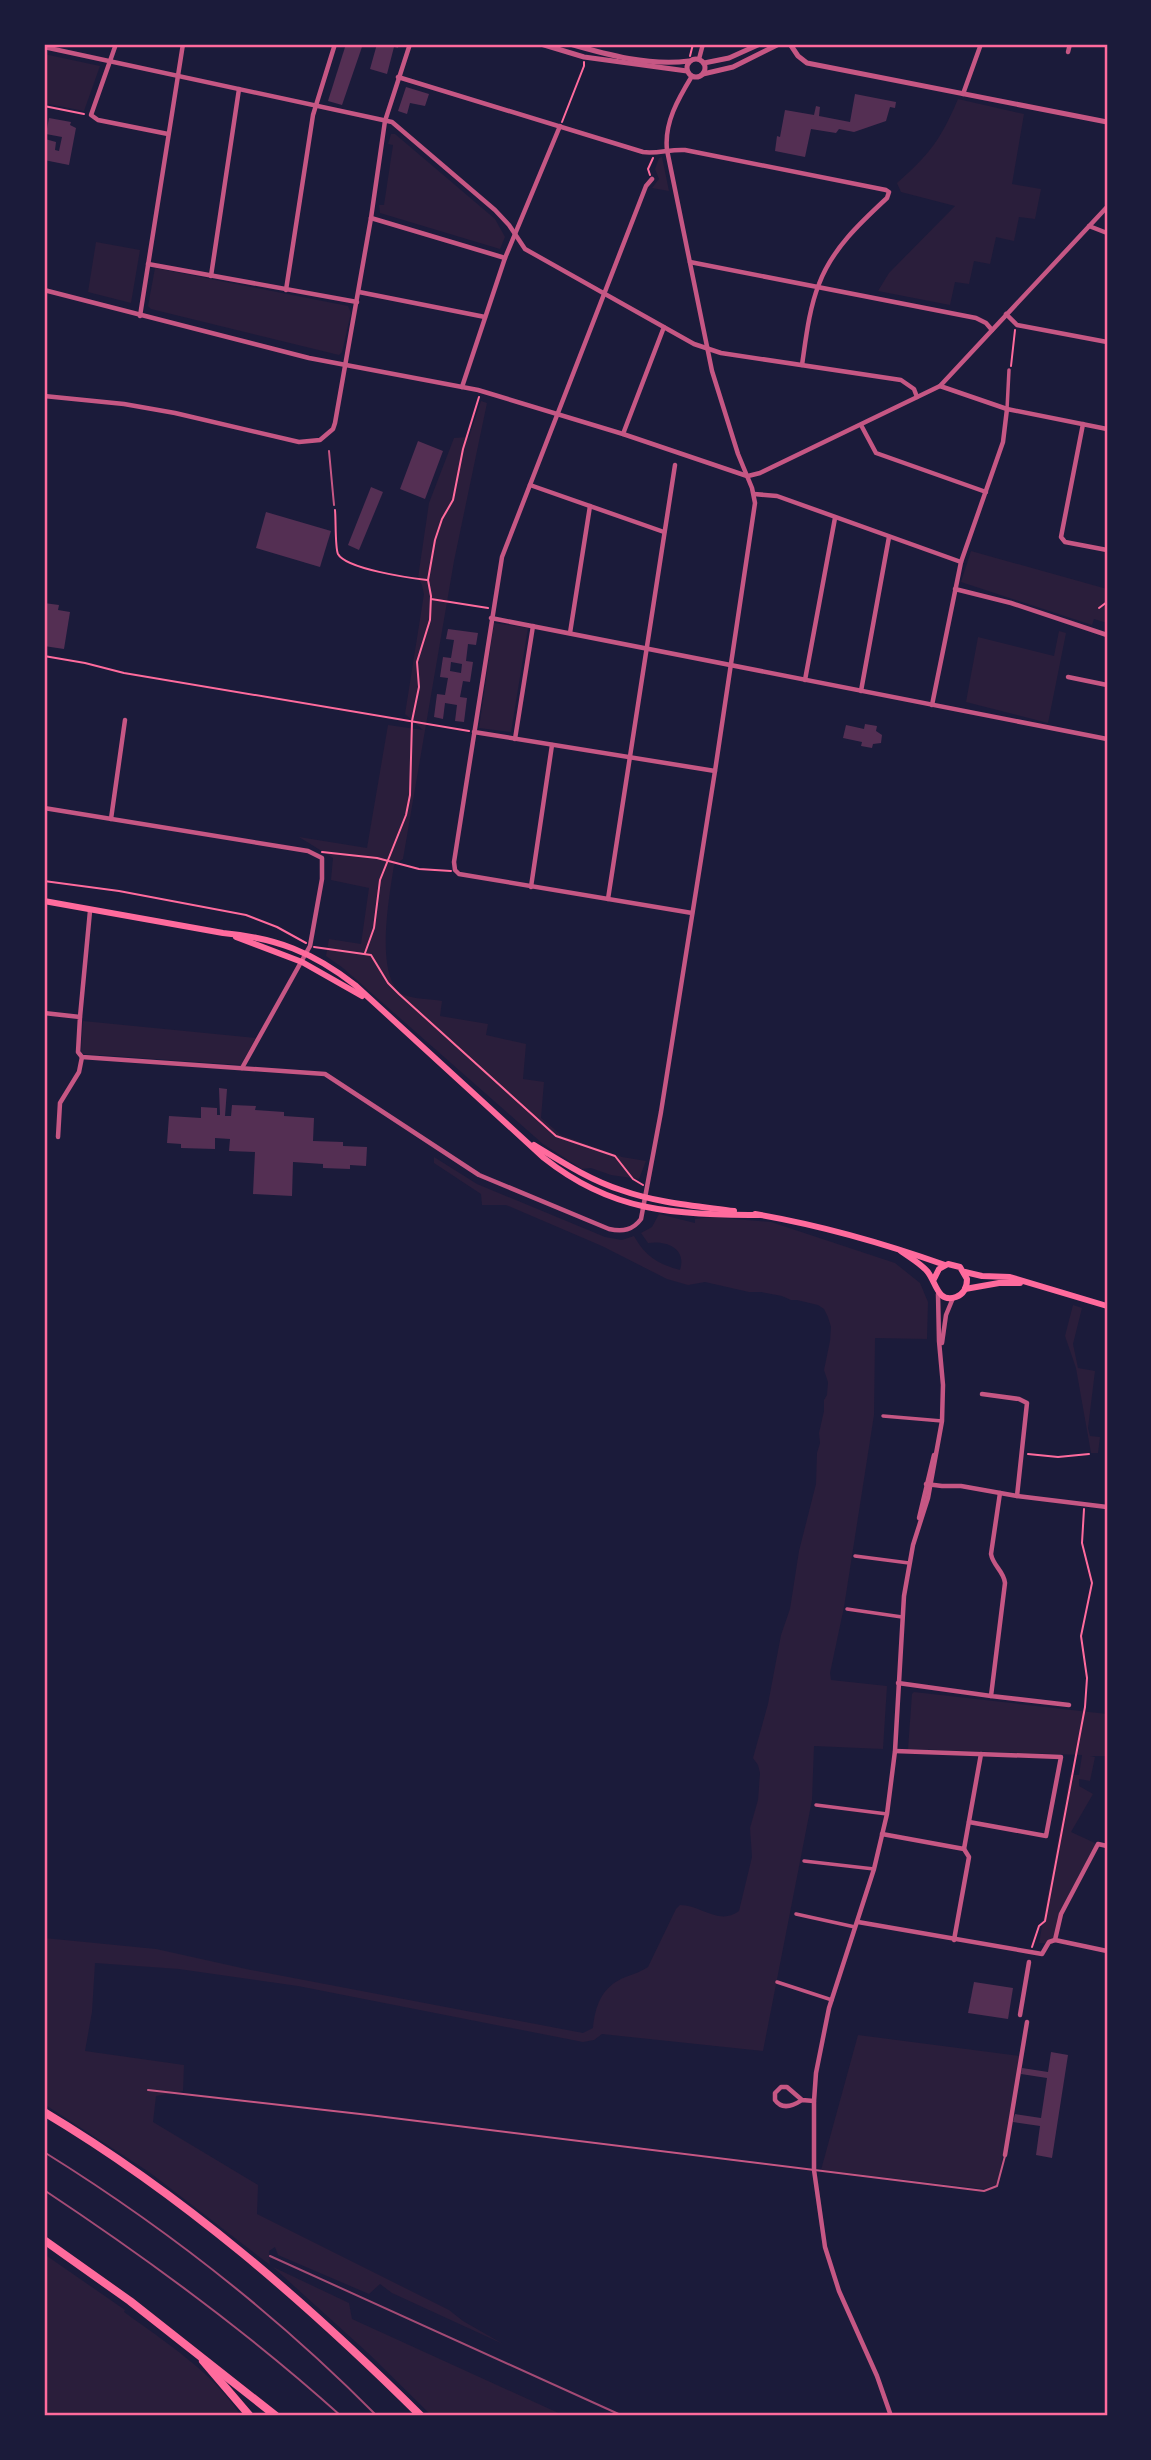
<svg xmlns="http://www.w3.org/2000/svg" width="1151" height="2460" font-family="Spectral,serif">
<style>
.green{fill:#2a1e3b}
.building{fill:#542f53;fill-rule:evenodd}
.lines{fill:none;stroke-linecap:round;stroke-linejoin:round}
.path{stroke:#ff6b9d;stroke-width:2}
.service{stroke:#c65784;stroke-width:2}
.pedestrian{stroke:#c65784;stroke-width:3.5}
.minor{stroke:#c65784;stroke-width:4.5}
.tertiary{stroke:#c65784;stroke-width:5}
.secondary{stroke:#ff6b9d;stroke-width:6}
.motorway{stroke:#ff6b9d;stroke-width:8}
.rail{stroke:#a44b75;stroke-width:2}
.neatline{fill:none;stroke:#ff6b9d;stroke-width:2.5}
</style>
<rect width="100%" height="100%" fill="#1b1b3a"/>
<g class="green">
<polygon points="44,54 100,66 84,111 44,103"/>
<path d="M958 99 1024 114 1012 184 1041 189 1035 219 1019 217 1014 241 996 237 990 264 974 261 969 284 955 282 950 305 878 291 889 273 955 206 901 192 897 183C930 154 941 139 958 99Z"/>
<polygon points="391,134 395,134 495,219 505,237 500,249 380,213 379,205 384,205 393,145 388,144"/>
<polygon points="662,157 669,191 652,188 659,179 655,169 659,158"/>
<polygon points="96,242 140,250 131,303 88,292"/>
<polygon points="155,268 348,306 351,313 342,352 339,355 151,309 148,306"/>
<path d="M481 401 487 403 454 561 403 859 394 865C390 893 373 980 404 995 414 999 430 999 442 1001L440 1016 488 1024 486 1035 526 1044 523 1079 544 1082 541 1118 561 1135 622 1157 646 1161 639 1179 611 1175 591 1168 582 1169 543 1144 343 968 326 956 329 939 361 944 369 888 331 880 333 858 299 837 367 848 388 725 423 730 405 714 424 594 422 585 418 578 429 503 454 438 469 437Z"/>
<polygon points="971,551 1107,589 1107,623 1094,619 1092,625 961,582"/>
<polygon points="494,623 528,628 511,732 479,728"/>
<polygon points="1059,631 1066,633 1048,723 966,702 978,637 1054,656"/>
<polygon points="83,1021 256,1038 241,1065 84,1054 81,1052"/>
<path d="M434 1157 477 1184 605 1237 622 1240 634 1236C645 1256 658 1264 680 1270 687 1248 666 1240 648 1243L641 1233 652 1227 659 1214 695 1223V1219L711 1217 771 1222 895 1263 920 1283 928 1302 927 1339 875 1338 874 1415 844 1607 830 1673 831 1680 887 1686 883 1749 814 1746 812 1800 763 2051 602 2034 594 2040 583 2042 298 1986 179 1969 95 1963 92 2012 85 2051 184 2065 183 2091 156 2096 153 2122 258 2185 257 2214 449 2310 463 2321 503 2344 392 2293 380 2284 369 2294 278 2255 275 2247 269 2251 270 2265 149 2172 44 2104V1938L156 1949 246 1969 583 2033 593 2028C595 2007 601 1989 621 1979 630 1975 639 1973 648 1967L676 1909 680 1905C701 1905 719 1926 739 1911L752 1857 750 1828 758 1800 760 1773 758 1765 753 1758 768 1704 781 1635 790 1609 799 1551 816 1484 817 1453 820 1443 819 1433 824 1411V1400L827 1395 828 1382 824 1370 830 1341 831 1327 828 1317 824 1309 818 1305 797 1300H791L782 1296 761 1292H749L705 1282 688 1285 667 1279 602 1246 506 1205H482L481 1194 434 1163Z"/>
<polygon points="1073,1305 1082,1308 1073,1344 1078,1368 1095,1371 1088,1428 1090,1436 1100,1437 1098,1453 1091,1453 1076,1368 1065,1336"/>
<polygon points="914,1692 1107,1714 1107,1756 1090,1756 1095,1757 1090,1781 1079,1779 1079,1786 1093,1794 1071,1832 1095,1843 1096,1849 1059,1919 1053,1944 1039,1943 1070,1775 1079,1775 1082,1755 908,1749 912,1694"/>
<polygon points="858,2035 1019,2056 999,2179 995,2185 984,2189 821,2170"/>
<path d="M44 2254 125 2310 124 2312C165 2342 214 2373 241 2416H44Z"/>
<polygon points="273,2267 349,2303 352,2319 565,2416 432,2416 368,2353"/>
</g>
<g class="building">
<polygon points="346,44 363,44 342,105 328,101"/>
<polygon points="377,44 399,44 398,48 394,47 387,74 370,69"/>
<polygon points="406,87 429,94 425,106 410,103 407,114 398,111"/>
<polygon points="855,94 896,102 895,108 890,107 886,121 854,132 839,129 836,133 811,129 805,157 775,151 777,136 780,137 785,110 814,115 816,106 820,107 819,116 850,122"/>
<polygon points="49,118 71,122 70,125 76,128 69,165 44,160 45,139 56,142 55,150 59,151 62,137 46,134"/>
<polygon points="418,441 443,451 425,499 400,489"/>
<polygon points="371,487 383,492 359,550 348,545"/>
<polygon points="266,512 331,531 320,567 256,548"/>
<polygon points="44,603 59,605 58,610 70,612 64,649 44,646"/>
<path d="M448 629 478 633 476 645 468 644 466 661 473 662 470 682 463 681 460 697 467 698 464 722 455 721 457 705 445 703 443 719 434 717 437 694 445 695 448 678 440 677 443 657 451 658 454 640 446 639ZM451 662 462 664 461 673 450 671Z"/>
<polygon points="865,724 877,726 876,731 882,735 881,743 873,744 872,748 861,746 862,742 843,738 846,725 864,729"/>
<polygon points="219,1088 227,1089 225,1116 231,1116 232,1105 256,1106 255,1110 284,1112 284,1116 314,1118 313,1141 343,1142 343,1146 367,1147 366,1166 350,1165 350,1169 323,1168 323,1164 293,1162 292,1196 253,1194 255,1152 229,1151 230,1139 215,1138 215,1149 181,1148 181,1144 167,1143 169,1116 201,1118 201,1107 217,1108 217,1115 220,1115"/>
<polygon points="974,1982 1013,1988 1008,2019 968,2013"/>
<polygon points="1051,2052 1068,2055 1052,2158 1036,2155 1040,2126 1013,2122 1015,2114 1041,2118 1047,2078 1021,2074 1022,2068 1048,2072"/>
</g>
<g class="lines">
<g class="path">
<polyline points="690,56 693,44"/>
<polyline points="44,106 84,114"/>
<polyline points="562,122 584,66 584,62"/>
<polyline points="650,175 648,169 653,158"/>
<polyline points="1011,366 1015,330"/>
<path d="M335 510C336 520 335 548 338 554 346 569 410 578 427 580"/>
<polyline points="431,599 488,608"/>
<polyline points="1099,608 1107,602"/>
<polyline points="44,656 85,663 124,673 469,731"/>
<polyline points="322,852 377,858 419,869 451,871"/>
<polyline points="44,881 119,891 246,915 277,927 306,943"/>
<polyline points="314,947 371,955 388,983 399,994 556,1136 615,1156 633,1179 643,1185"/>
<polyline points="365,953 374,928 380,880 406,815 410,795 412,721 419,687 417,662 430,620 431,596 428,580 435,540 442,519 453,500 463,449 479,397"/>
<polyline points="1028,1454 1058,1457 1089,1454"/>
<polyline points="1032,1947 1039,1926 1045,1921 1085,1707 1087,1678 1081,1636 1092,1583 1082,1543 1084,1509"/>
</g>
<g class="service">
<polyline points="329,451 334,505"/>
<polyline points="148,2090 369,2115 984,2191 997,2186 1005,2156"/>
</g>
<g class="pedestrian">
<polyline points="1007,409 1009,370"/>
<polyline points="883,1416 942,1421"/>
<polyline points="855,1556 909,1563"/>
<polyline points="847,1609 902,1617"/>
<polyline points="816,1805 887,1814"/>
<polyline points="804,1861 874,1869"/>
<polyline points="796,1914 855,1927"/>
<polyline points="777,1982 832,2000"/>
</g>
<g class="minor">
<polyline points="116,44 91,115 98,120 168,134"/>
<polyline points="44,47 392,122 495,210 509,225 525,249 694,344 721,353 901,380 914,389 917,397"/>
<polyline points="1068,52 1070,44"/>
<polyline points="699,59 703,44"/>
<path d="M398 77 643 152C657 154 670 149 685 150L886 190 889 192 887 198C860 223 832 249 819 284 809 309 806 338 802 365"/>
<polyline points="963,94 981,44"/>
<polyline points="652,179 646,186 502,557 454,862 455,870 459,874 692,913"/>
<polyline points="371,218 505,258"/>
<polyline points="1089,226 1107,233"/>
<polyline points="690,262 976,318 986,323 992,330"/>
<polyline points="148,264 357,302"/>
<polyline points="211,276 239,89"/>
<polyline points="44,290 309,358 478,390 623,434 747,476"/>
<polyline points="286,290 313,115 335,44"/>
<polyline points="359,292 485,317"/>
<polyline points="1006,314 1017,325 1107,342"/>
<polyline points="140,316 183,44"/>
<polyline points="940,386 1007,409 1107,429"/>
<polyline points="462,387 505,258 560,126"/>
<polyline points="44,396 124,404 175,413 299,442 320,440 333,429 335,423 371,218 385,121 410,44"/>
<polyline points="1083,424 1061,537 1065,542 1107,550"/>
<polyline points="861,425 876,453 986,492"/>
<polyline points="623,434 664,327"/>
<polyline points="748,476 760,473 940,386 1107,207"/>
<polyline points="530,485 664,532"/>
<polyline points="754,494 777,496 961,562"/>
<polyline points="955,589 1011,603 1107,635"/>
<polyline points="491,618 1107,739"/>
<polyline points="570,633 590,506"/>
<polyline points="1068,677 1107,685"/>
<polyline points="805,680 835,518"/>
<polyline points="861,691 889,537"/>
<polyline points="932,705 961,562 1003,442 1007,409"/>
<polyline points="474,732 715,771"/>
<polyline points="515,739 533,626"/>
<polyline points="44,808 308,851 322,858 322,879 310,946 242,1068"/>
<polyline points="111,819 125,720"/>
<polyline points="531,887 552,745"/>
<polyline points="608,899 675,465"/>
<path d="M44 1013 80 1017 78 1052 82 1057 325 1074 479 1175 609 1229C623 1232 633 1230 641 1219L661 1112 715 771 755 503 752 488 738 454 712 371 667 150C664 123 678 99 692 76"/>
<polyline points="80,1017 90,911"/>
<polyline points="58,1137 60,1103 79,1072 82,1057"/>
<polyline points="942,1343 946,1315 953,1298"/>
<polyline points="982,1394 1019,1399 1027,1403 1017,1496"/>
<polyline points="926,1484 942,1486 961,1486 1017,1496 1107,1507"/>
<path d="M1000 1493 991 1554C993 1566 1004 1571 1005 1583L991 1696 1069 1705"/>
<polyline points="919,1518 934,1455"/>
<polyline points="898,1683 991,1696"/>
<polyline points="895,1751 1061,1757 1046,1836 969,1822"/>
<polyline points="882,1834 964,1849 981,1754"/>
<polyline points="858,1922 1042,1954 1049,1942 1055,1940 1107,1951"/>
<polyline points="954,1940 969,1857 964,1849"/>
<polyline points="1055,1940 1061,1914 1098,1844 1107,1846"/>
<polyline points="1020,2015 1029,1962"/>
<path d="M802 2100C793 2106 782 2110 775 2100V2093L781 2087H787L802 2100 814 2101"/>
<polyline points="1005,2155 1027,2022"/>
<polyline points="891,2416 877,2376 839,2291 825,2247 814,2170 814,2101 816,2073 829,2008 874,1869 887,1814 895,1751 904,1596 913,1545 928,1498 942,1421 943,1385 939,1341 938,1294"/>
</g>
<g class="tertiary">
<polyline points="541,44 584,57 687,71"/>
<path d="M570 44C608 55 649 66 689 61"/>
<polyline points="790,44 798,56 807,63 1107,122"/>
<circle cx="696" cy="68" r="9"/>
<polyline points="704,63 729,58 760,44"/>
<polyline points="703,74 733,67 779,44"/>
</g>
<g class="secondary">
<path d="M44 901 223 933C276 938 313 952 355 985L544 1158C613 1213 674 1214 759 1215"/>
<polyline points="236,937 302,962 362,996"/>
<path d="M534 1145C562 1162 590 1180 621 1190 657 1203 697 1206 734 1211"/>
<path d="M755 1214C820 1225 883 1243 945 1265"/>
<path d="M901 1251C909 1257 920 1263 927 1271 936 1281 937 1304 956 1297 964 1294 967 1287 967 1279L960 1267 948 1264 939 1269 933 1281"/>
<polyline points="965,1272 982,1276 1010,1277 1107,1306"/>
<polyline points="965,1289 999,1283 1020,1283"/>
</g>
<g class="motorway">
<path d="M44 2112C183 2195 307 2303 421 2416"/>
<polyline points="44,2240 130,2301 276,2416"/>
<polyline points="203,2361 250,2416"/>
</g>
<g class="rail">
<path d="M44 2152C163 2226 278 2316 377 2416"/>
<path d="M44 2190C148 2259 249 2333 341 2416"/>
<polyline points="270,2256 623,2416"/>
</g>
</g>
<rect width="1151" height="2460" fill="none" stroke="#1b1b3a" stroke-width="91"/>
<rect x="46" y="46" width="1060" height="2368" class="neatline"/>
</svg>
